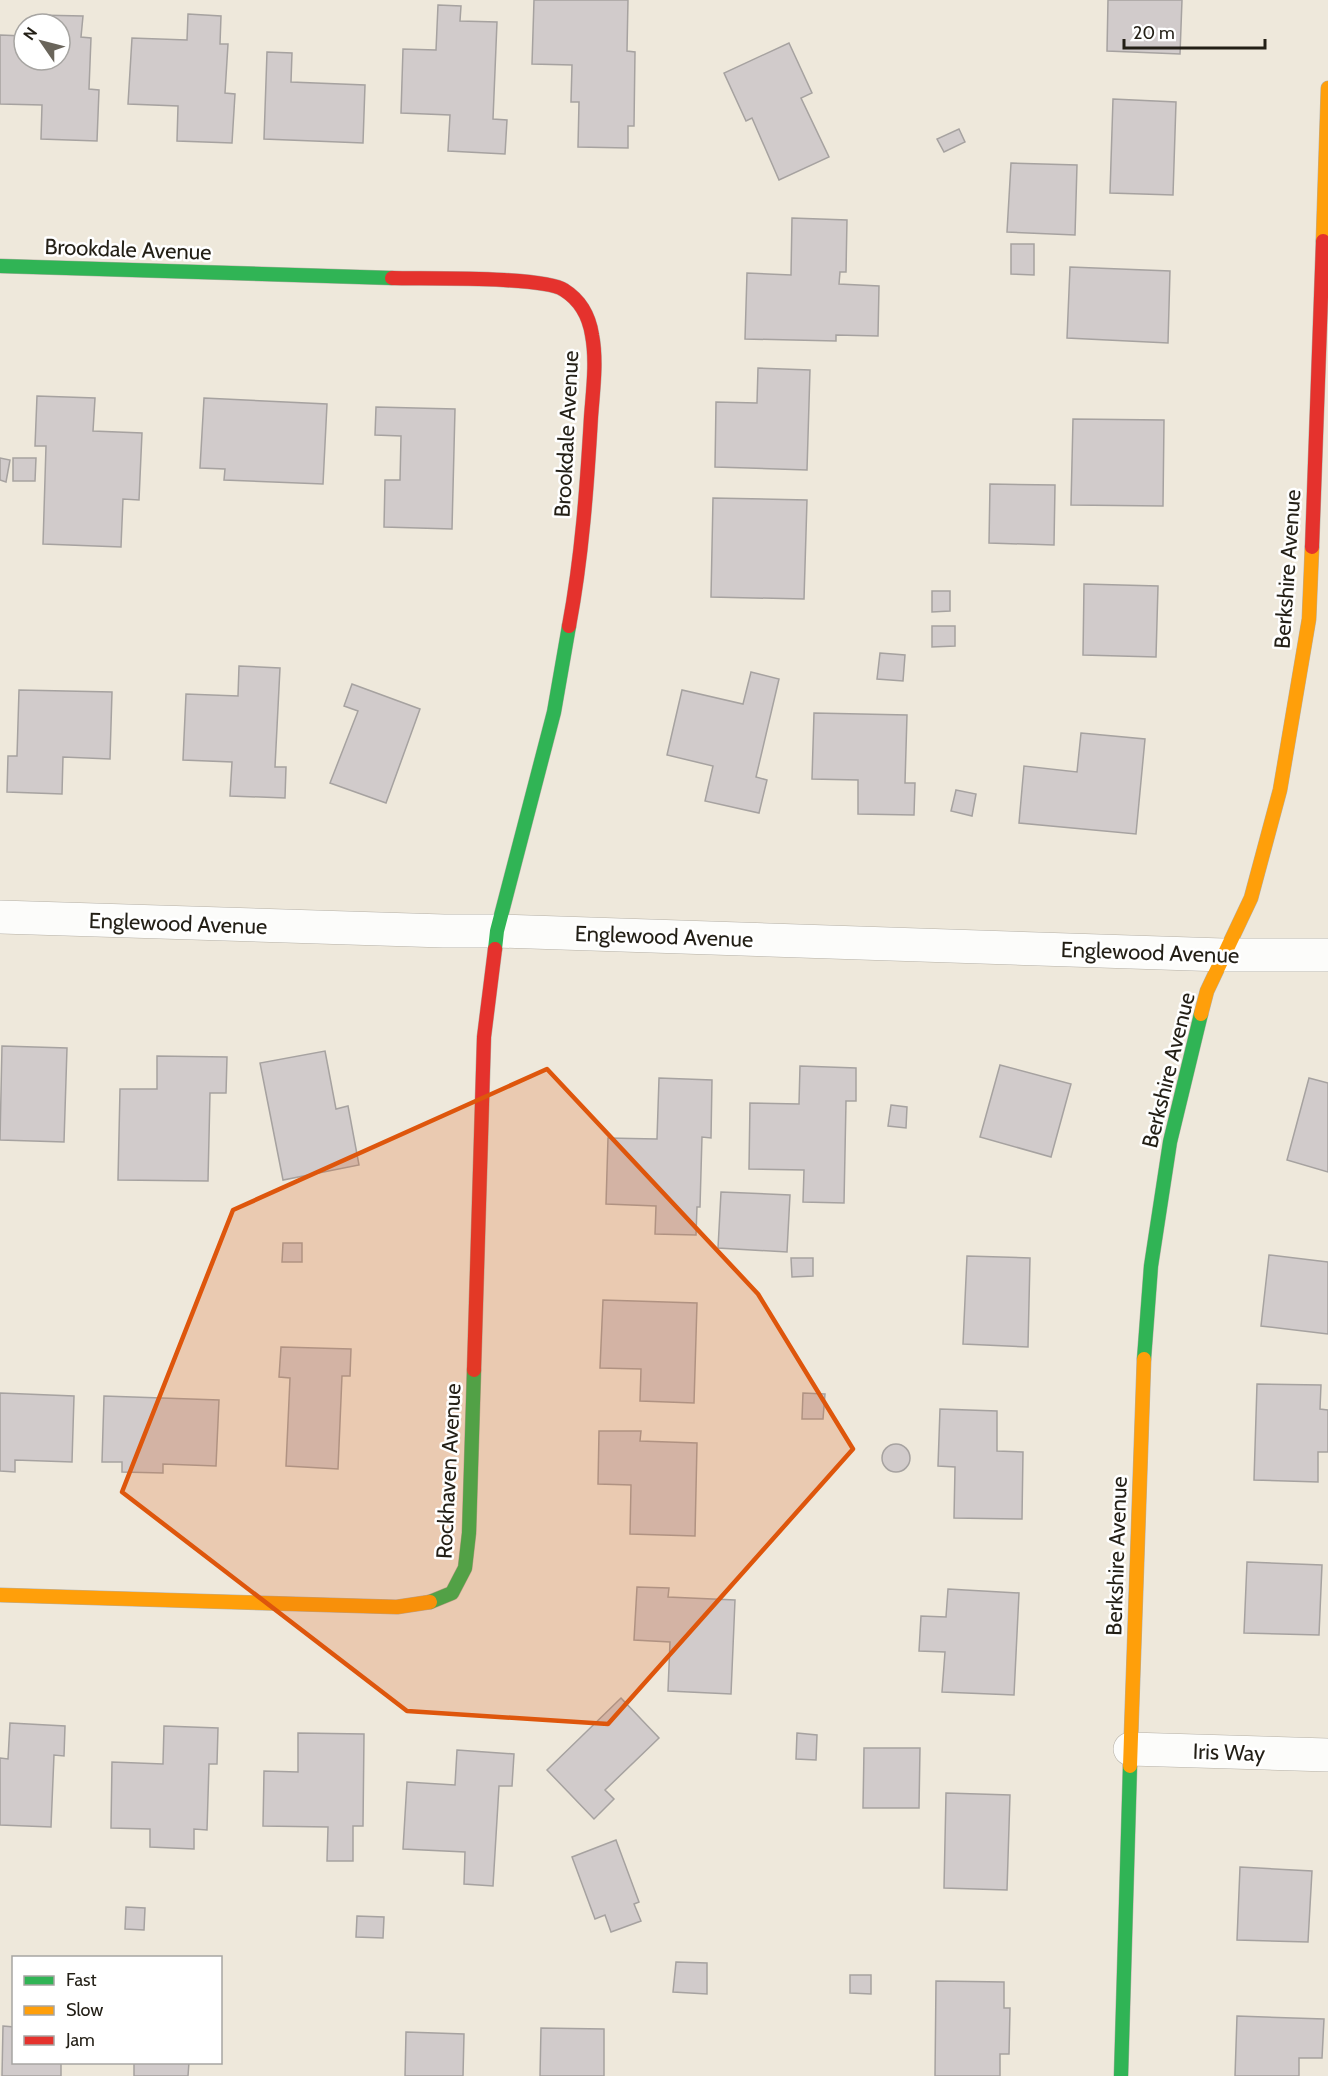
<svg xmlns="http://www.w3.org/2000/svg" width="1328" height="2076" font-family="Cabin,sans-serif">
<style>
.building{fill:#d1cbcb;stroke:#a6a2a0;stroke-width:1.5}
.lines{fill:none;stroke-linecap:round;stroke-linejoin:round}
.street-casing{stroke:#b5b0a6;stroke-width:34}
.fast-casing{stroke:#b5b0a6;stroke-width:15}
.slow-casing{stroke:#b5b0a6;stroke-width:15}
.jam-casing{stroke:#b5b0a6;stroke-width:15}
.street{stroke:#fcfcfa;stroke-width:33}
.fast{stroke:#30b455;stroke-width:14}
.slow{stroke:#ff9f0a;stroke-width:14}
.jam{stroke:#e5322d;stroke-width:14}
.marked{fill:#de560c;fill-opacity:0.2;stroke:#de560c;stroke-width:4.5;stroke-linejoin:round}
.labels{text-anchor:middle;stroke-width:5;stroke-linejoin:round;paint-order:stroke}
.street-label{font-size:22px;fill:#231f16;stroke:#fff}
</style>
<rect width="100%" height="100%" fill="#eee8db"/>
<g class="building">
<polygon points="534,0 628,0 627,51 635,52 634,126 628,126 628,148 578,147 579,102 571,102 572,65 532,64"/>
<polygon points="1108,0 1182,0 1180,54 1107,51"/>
<polygon points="438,5 461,6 460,21 497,22 493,119 507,120 505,154 448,151 450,115 401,113 403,49 436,50"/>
<polygon points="188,14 221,16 220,44 228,44 225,93 235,94 232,143 177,141 178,106 128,104 132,38 187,40"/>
<polygon points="36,15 83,16 81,37 91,38 89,89 99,90 97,141 41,139 42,105 0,104 0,35 24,36 24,60 60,60 60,24 36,24"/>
<polygon points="789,43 812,93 801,98 829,157 779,180 752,118 746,121 724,73"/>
<polygon points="267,52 292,53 291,82 365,85 363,143 264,139"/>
<polygon points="1113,99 1176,102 1173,195 1110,193"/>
<polygon points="959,129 965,142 944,152 937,139"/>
<polygon points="1011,163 1077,165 1075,235 1007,232"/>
<polygon points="792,218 847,220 846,272 840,272 839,284 879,286 878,336 836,335 836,341 745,339 747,273 791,275"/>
<polygon points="1011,244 1034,244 1034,275 1011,274"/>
<polygon points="1070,267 1170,271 1168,343 1067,338"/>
<polygon points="758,368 810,370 807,470 715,467 716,402 757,403"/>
<polygon points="37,396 95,398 93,431 142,433 139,500 123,499 121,547 43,544 46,446 35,446"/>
<polygon points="204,398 327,404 323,484 224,480 225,469 200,468"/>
<polygon points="376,407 455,409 452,529 384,527 385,480 400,480 401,436 375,435"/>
<polygon points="1073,419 1164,420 1163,506 1071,505"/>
<polygon points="0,458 10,460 6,482 0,480"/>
<polygon points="13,458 36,458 35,481 13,481"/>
<polygon points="990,484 1055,485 1054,545 989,543"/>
<polygon points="713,498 807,500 804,599 711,597"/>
<polygon points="1084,584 1158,586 1156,657 1083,655"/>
<polygon points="932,591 950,591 950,611 932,612"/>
<polygon points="932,626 955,626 955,646 932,647"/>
<polygon points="880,653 905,655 903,681 877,679"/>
<polygon points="239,666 280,668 275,767 286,767 285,798 230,796 232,762 183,760 186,694 238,696"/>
<polygon points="751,672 779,679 756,777 767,780 759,813 705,801 713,766 667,755 682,690 743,704"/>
<polygon points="352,684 420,709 386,803 330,783 358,711 344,706"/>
<polygon points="19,690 112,692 110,759 63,757 62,794 7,792 8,756 17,756"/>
<polygon points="814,713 907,715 905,783 915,783 914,815 858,814 858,780 812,779"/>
<polygon points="1081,733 1145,739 1136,834 1019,823 1024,766 1077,772"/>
<polygon points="956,790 976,794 972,816 951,811"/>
<polygon points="2,1046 67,1048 64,1142 0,1140"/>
<polygon points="325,1051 336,1109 348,1106 359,1165 283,1180 260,1063"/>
<polygon points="157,1056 227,1057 226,1093 210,1093 208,1181 118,1180 120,1089 157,1089"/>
<polygon points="1000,1065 1071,1084 1051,1157 980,1137"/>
<polygon points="800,1066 856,1068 856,1101 846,1101 844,1203 803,1202 804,1170 749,1169 750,1103 799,1104"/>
<polygon points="659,1078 712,1080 711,1138 702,1137 700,1207 697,1207 696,1235 655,1234 656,1206 606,1204 608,1138 657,1139"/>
<polygon points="1309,1078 1328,1083 1328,1172 1287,1160"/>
<polygon points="891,1105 907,1107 906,1128 888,1126"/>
<polygon points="721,1192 790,1195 787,1252 718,1248"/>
<polygon points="283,1243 302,1243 302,1262 282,1262"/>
<polygon points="1269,1255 1328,1262 1328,1334 1261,1326"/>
<polygon points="967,1256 1030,1258 1028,1347 963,1344"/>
<polygon points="791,1258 813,1258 813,1276 792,1277"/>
<polygon points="603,1300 697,1303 694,1403 640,1401 641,1369 600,1368"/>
<polygon points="281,1347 351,1349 350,1376 342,1376 338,1469 286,1466 290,1378 279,1377"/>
<polygon points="1257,1384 1321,1385 1320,1409 1328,1410 1328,1452 1318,1452 1318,1482 1254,1480"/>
<polygon points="0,1393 74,1396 72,1462 15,1460 15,1472 0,1471"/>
<polygon points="803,1393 825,1394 823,1419 802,1419"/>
<polygon points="104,1396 219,1400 216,1466 163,1464 163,1473 122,1472 122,1462 102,1462"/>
<polygon points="940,1409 997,1411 997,1451 1023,1452 1022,1519 954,1518 955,1467 938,1466"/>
<polygon points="599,1431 641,1431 640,1441 697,1443 695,1536 630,1534 631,1485 598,1484"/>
<circle cx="896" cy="1458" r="14"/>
<polygon points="1247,1562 1322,1565 1319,1635 1244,1633"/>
<polygon points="637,1587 669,1588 668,1597 735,1600 731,1694 668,1691 670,1642 634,1640"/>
<polygon points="948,1589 1019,1593 1014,1695 942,1692 945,1652 919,1651 921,1616 946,1617"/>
<polygon points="621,1698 659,1738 605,1790 614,1799 594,1819 547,1770"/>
<polygon points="10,1723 65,1726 64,1756 54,1755 51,1827 0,1825 0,1758 8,1759"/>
<polygon points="164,1726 218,1728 217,1764 209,1764 207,1830 194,1829 194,1849 150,1847 150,1829 111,1828 112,1762 163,1764"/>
<polygon points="298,1733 364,1734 363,1826 353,1826 353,1861 327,1861 328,1827 263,1826 264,1771 298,1772"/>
<polygon points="797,1733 817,1735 816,1760 796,1759"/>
<polygon points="864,1748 920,1748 919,1808 863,1808"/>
<polygon points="457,1750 514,1754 512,1786 499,1786 493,1886 464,1884 465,1852 403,1849 407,1782 455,1785"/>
<polygon points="946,1793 1010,1795 1007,1890 944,1888"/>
<polygon points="616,1840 639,1902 634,1904 641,1921 611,1932 605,1915 595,1919 572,1857"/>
<polygon points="1240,1867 1312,1871 1308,1942 1237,1940"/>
<polygon points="126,1907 145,1908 144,1930 125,1929"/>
<polygon points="357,1916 384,1917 383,1938 356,1937"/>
<polygon points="676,1962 707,1963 707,1994 673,1992"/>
<polygon points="850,1975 871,1975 871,1994 850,1993"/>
<polygon points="936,1981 1004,1982 1004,2008 1010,2008 1009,2054 1000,2054 1000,2076 935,2076"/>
<polygon points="1237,2016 1324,2019 1322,2058 1299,2058 1299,2076 1235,2076"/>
<polygon points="3,2026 14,2027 14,2062 61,2062 61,2076 2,2076"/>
<polygon points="541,2028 604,2029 604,2076 540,2076"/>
<polygon points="406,2032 464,2034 463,2076 405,2076"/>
<polygon points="134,2062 189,2062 188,2076 134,2076"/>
</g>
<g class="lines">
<defs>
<g id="street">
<polyline points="0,917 444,931 497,931 1223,955 1328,955"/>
<polyline points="1130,1749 1328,1755"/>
</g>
<g id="fast">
<polyline points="0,266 392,278"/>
<polyline points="495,949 497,931 554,712 569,626"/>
<polyline points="1144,1359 1151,1266 1170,1142 1201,1014"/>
<polyline points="430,1602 452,1593 465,1568 469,1533 474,1370"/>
<polyline points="1121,2076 1130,1766"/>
</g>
<g id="slow">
<polyline points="1323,241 1328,88"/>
<polyline points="1201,1014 1207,991 1251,898 1280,790 1309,619 1312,547"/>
<polyline points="0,1595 397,1607 430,1602"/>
<polyline points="1130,1766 1144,1359"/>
</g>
<g id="jam">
<path d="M392 278C423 279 544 276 564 290 580 300 589 316 592 335 597 361 593 390 591 417 587 486 582 557 569 626"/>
<polyline points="1312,547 1323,241"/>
<polyline points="474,1370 484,1037 495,949"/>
</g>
</defs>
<use href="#street" class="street-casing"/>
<use href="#fast" class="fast-casing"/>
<use href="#slow" class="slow-casing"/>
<use href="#jam" class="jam-casing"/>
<use href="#street" class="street"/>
<use href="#fast" class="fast"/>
<use href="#slow" class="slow"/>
<use href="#jam" class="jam"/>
</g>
<path class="marked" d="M547 1069 758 1294 853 1449 608 1724 407 1711 122 1492 233 1210Z"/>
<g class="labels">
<g class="street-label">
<text transform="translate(128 249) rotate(2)" y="8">Brookdale Avenue</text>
<text transform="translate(566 434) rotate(-87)" y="8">Brookdale Avenue</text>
<text transform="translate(1287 569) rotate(-86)" y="8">Berkshire Avenue</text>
<text transform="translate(178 923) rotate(2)" y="8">Englewood Avenue</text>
<text transform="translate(664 936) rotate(2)" y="8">Englewood Avenue</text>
<text transform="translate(1150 952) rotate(2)" y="8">Englewood Avenue</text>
<text transform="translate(1168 1070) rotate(-76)" y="8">Berkshire Avenue</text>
<text transform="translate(448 1471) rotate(-87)" y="8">Rockhaven Avenue</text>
<text transform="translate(1116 1556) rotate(-88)" y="8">Berkshire Avenue</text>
<text transform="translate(1229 1752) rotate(2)" y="8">Iris Way</text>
</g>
</g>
<rect x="12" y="1956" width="210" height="108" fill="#ffffff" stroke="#a7a5a2" stroke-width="1.5"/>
<rect x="24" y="1976" width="30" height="9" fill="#30b455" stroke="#a7a5a2" stroke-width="1.5"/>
<text x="66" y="1986" font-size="18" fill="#231f16">Fast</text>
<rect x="24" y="2006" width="30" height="9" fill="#ff9f0a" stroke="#a7a5a2" stroke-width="1.5"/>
<text x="66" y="2016" font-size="18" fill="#231f16">Slow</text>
<rect x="24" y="2036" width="30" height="9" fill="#e5322d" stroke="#a7a5a2" stroke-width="1.5"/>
<text x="66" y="2046" font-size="18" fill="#231f16">Jam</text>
<g transform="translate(42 42) rotate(305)"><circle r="28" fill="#ffffff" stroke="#a7a5a2" stroke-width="1.5"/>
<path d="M0-4.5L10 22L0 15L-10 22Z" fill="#6a655b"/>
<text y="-9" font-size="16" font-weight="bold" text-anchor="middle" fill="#231f16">N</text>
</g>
<path d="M1124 39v9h141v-9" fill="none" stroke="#231f16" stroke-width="3"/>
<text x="1133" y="39" font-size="18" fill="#231f16" stroke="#ffffff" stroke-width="4.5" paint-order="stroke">20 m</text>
</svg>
